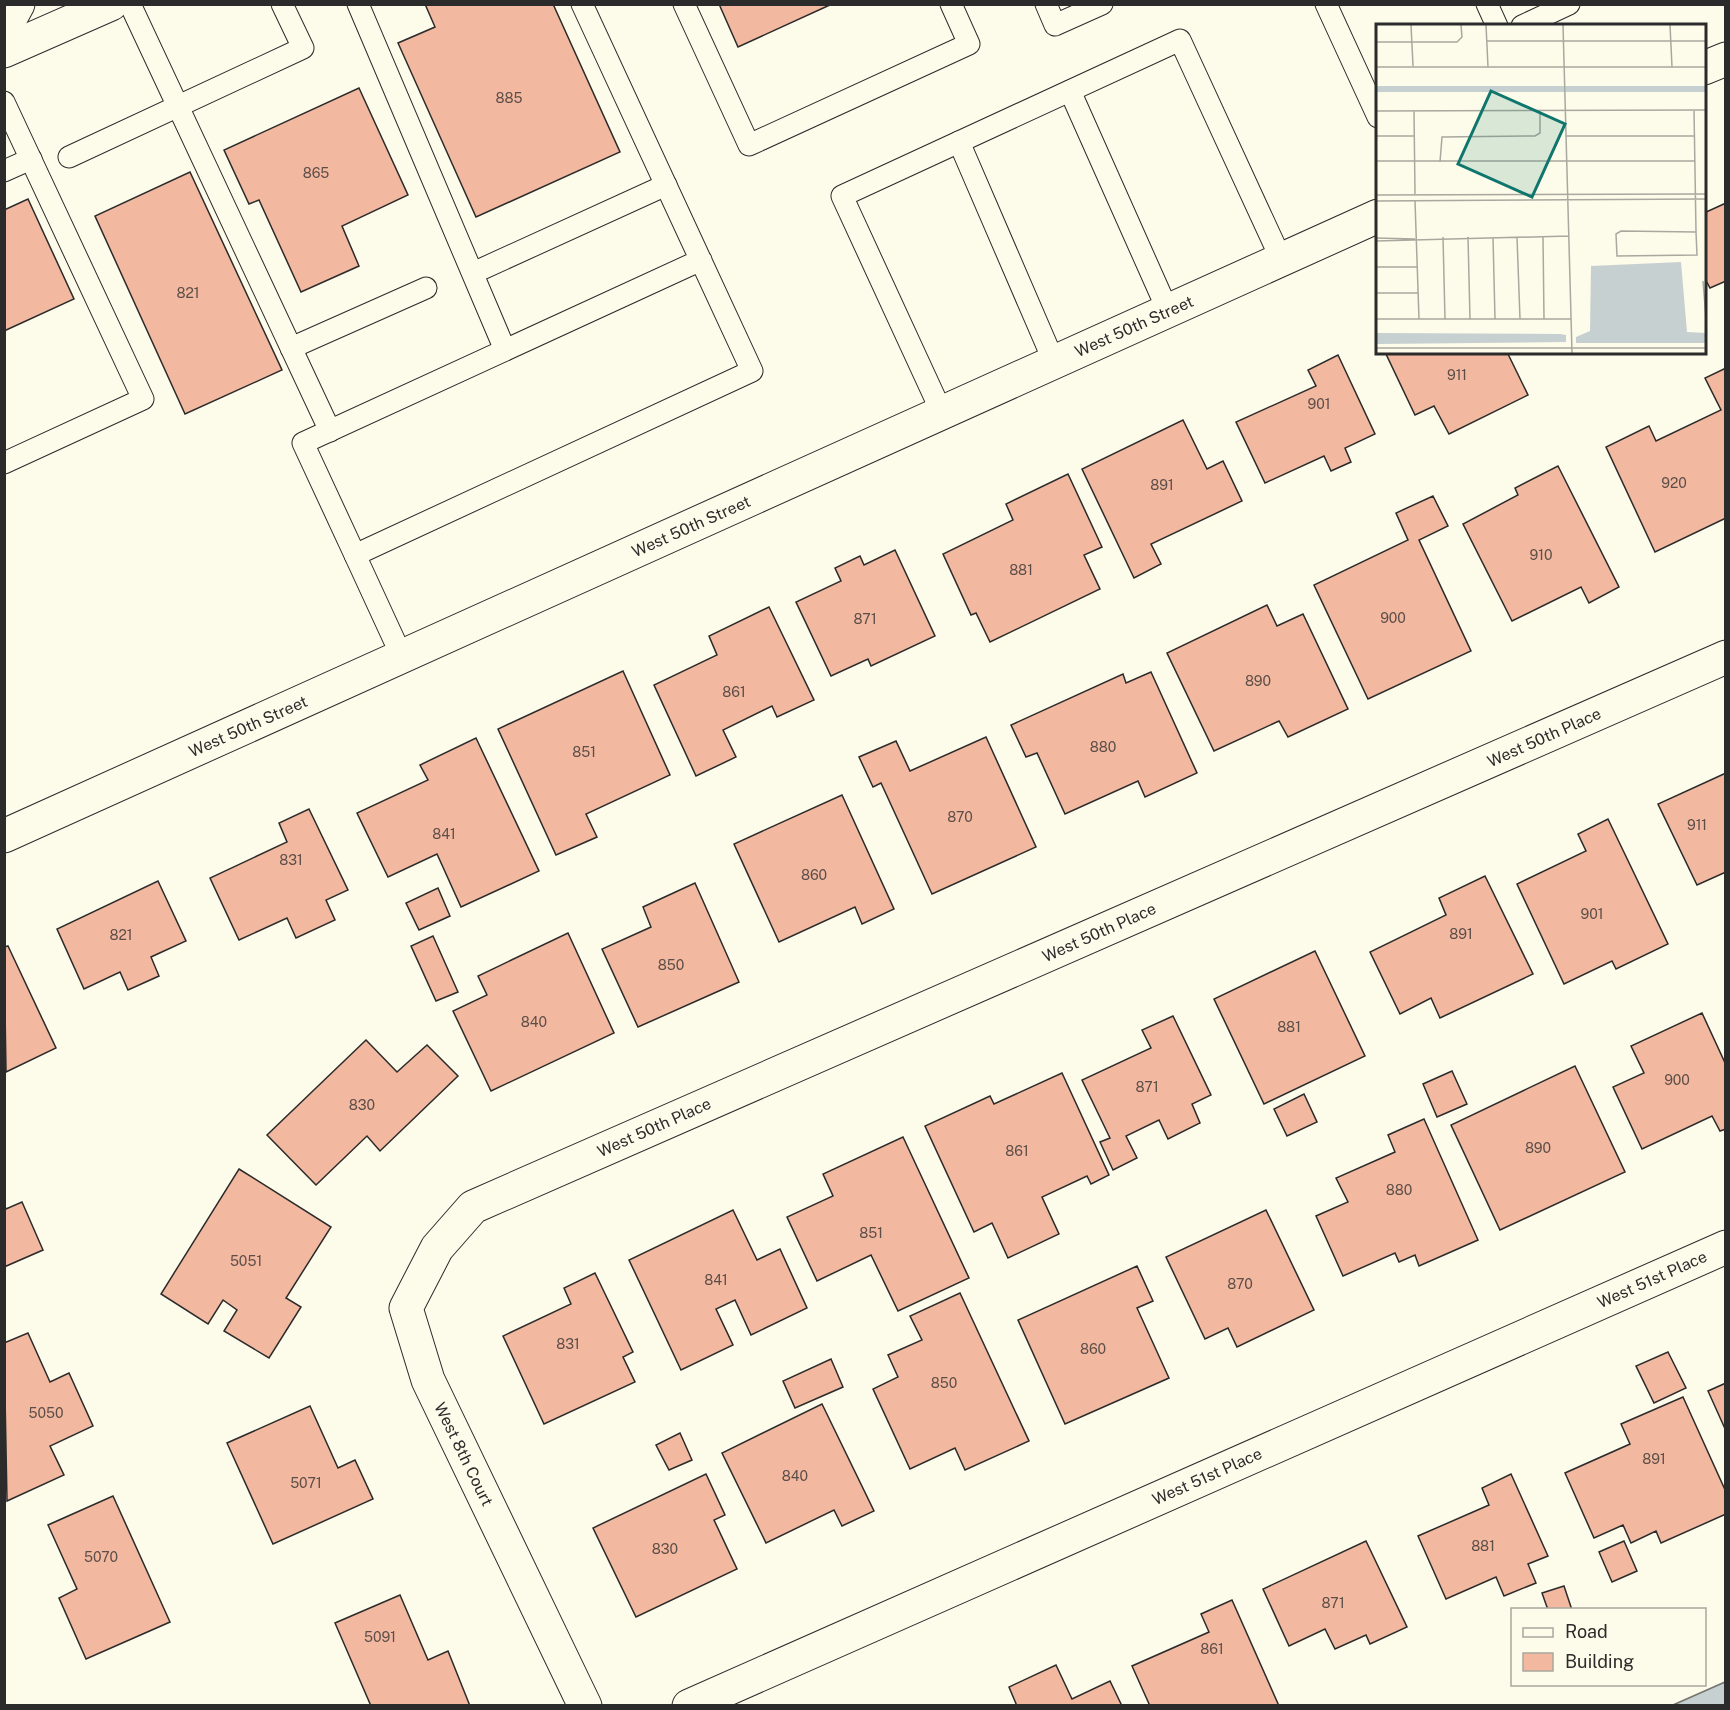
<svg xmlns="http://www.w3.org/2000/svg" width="1730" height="1710" font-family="'Public Sans',sans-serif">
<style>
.water{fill:#c7d0d0;stroke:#74746e;stroke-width:1.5}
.building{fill:#f2b8a0;stroke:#2b2b2b;stroke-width:1.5}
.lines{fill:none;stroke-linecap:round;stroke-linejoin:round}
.lane-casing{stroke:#2b2b2b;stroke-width:23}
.street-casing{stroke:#2b2b2b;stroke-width:35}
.primary-casing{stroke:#2b2b2b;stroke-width:35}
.lane{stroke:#fdfbea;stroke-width:21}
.street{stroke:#fdfbea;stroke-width:33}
.primary{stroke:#fdfbea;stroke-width:33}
.labels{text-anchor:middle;stroke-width:4.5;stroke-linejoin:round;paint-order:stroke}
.number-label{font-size:14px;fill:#5d4e48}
.street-label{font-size:16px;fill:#2b2b2b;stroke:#fdfbea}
.inset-road{fill:none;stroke:#a9a89e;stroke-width:1.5}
.view{fill:#0f766e;fill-opacity:0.15;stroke:#0f766e;stroke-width:3}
.inset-edge{fill:none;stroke:#2b2b2b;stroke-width:3}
</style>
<rect width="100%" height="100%" fill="#fdfbea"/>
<polygon class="water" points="1725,1682 1725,1705 1673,1705"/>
<g class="building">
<polygon points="425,4 553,4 620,152 476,217 398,43 435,27"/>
<polygon points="719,4 832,4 738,47"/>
<polygon points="359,88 408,195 342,226 359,266 301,292 259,200 249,204 224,150"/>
<polygon points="190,172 282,370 185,414 95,216"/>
<polygon points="28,199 74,299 4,331 4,210"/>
<polygon points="1726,203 1726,281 1710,288 1704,277 1704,213"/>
<polygon points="1390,352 1507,352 1528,395 1449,434 1434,406 1415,415 1386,354"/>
<polygon points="1338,355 1375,434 1345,448 1351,462 1331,471 1324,456 1265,483 1236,422 1316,386 1308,370"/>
<polygon points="1726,368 1726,518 1655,552 1606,447 1649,426 1656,441 1721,410 1705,378"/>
<polygon points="1183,420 1207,469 1223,461 1242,501 1151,544 1161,564 1134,578 1082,469"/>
<polygon points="1558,466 1619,587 1589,603 1581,587 1512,621 1463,524 1518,495 1515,488"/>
<polygon points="1068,474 1102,547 1084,555 1100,589 990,642 976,613 971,615 943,554 1013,520 1006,504"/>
<polygon points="1433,496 1448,526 1419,540 1471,651 1368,699 1314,585 1408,540 1396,513"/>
<polygon points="895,550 935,636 871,666 868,659 831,676 796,602 841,581 835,568 860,556 864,565"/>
<polygon points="1267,605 1277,626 1303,614 1348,709 1288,737 1279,721 1214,751 1167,653"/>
<polygon points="769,607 814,700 777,717 772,706 723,730 736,757 696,776 654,685 717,655 709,636"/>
<polygon points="623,671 670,775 586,814 597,837 556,855 498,729"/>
<polygon points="1151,672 1197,773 1145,797 1138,781 1065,814 1037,753 1026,757 1011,725 1123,674 1126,683"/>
<polygon points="986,737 1036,847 932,894 881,783 873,787 859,757 896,741 910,771"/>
<polygon points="476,738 539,871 461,907 437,854 388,877 357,813 428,780 420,765"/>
<polygon points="1726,773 1726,872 1697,885 1658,804"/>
<polygon points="842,795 894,909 862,924 855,907 779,942 734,844"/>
<polygon points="309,809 348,890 326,900 335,920 296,938 287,918 239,940 210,878 287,842 279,823"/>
<polygon points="1608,819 1668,944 1616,969 1612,961 1564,984 1517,884 1586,851 1578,834"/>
<polygon points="1485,876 1533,974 1440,1018 1431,998 1400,1014 1370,952 1446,915 1439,898"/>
<polygon points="158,881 186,941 151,957 159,976 128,990 120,972 84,989 57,929"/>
<polygon points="695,883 739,982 638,1027 602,949 651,927 643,907"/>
<polygon points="438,888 450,916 419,930 406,903"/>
<polygon points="568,933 614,1033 491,1091 453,1011 487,995 478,976"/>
<polygon points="433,936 458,992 436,1001 411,946"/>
<polygon points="8,946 56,1048 6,1072 4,947"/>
<polygon points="1315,951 1365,1056 1264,1104 1214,999"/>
<polygon points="1702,1013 1726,1065 1726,1129 1720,1131 1712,1116 1642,1149 1613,1087 1644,1073 1631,1046"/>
<polygon points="1173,1016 1211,1095 1192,1104 1200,1123 1168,1139 1159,1120 1126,1136 1137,1158 1113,1170 1100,1142 1110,1138 1082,1080 1151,1048 1142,1030"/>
<polygon points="366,1040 397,1072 427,1045 458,1076 380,1151 367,1136 316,1185 267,1135"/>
<polygon points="1575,1066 1625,1172 1500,1230 1451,1125"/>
<polygon points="1452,1071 1467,1104 1437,1117 1423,1084"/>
<polygon points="1062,1073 1109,1175 1091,1184 1087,1176 1042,1197 1059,1234 1008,1258 992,1223 974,1232 925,1126 990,1096 994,1104"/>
<polygon points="1304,1094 1317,1122 1287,1136 1274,1109"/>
<polygon points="1424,1119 1478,1240 1419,1266 1415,1255 1399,1262 1395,1253 1343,1276 1316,1216 1348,1202 1336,1178 1395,1152 1388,1135"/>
<polygon points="903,1137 969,1278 898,1311 871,1255 817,1281 787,1217 833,1196 823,1174"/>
<polygon points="239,1169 331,1227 286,1298 301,1307 269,1358 224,1331 237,1310 223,1300 208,1324 161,1294"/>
<polygon points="22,1202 43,1250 4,1267 4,1204 6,1209"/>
<polygon points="733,1210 757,1260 780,1249 807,1308 751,1335 735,1300 716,1309 733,1345 681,1370 629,1260"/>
<polygon points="1266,1210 1314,1310 1237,1347 1228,1328 1205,1339 1166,1257"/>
<polygon points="1137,1266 1153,1301 1137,1308 1169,1378 1065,1424 1018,1320"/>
<polygon points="595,1273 633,1352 623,1357 635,1382 544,1424 503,1336 571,1304 564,1288"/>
<polygon points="960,1293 1029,1441 965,1470 955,1448 910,1469 873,1389 898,1377 888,1355 922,1340 910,1316"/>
<polygon points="28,1333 50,1382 69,1373 93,1426 50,1446 64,1475 7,1501 4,1343"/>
<polygon points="1668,1352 1686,1388 1654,1403 1636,1366"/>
<polygon points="831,1359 843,1387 795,1408 783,1381"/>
<polygon points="1726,1383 1726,1431 1708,1391"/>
<polygon points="1683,1397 1726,1492 1726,1514 1661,1543 1656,1531 1631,1543 1623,1525 1594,1538 1565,1473 1630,1444 1621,1424"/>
<polygon points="822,1404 874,1511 842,1526 834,1510 766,1543 722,1453"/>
<polygon points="310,1406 338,1468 355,1460 373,1499 273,1544 227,1443"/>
<polygon points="680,1433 692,1460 669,1470 656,1445"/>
<polygon points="706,1474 725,1515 714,1520 737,1569 636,1617 593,1528"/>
<polygon points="1511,1474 1548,1556 1528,1564 1536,1583 1504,1596 1496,1577 1446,1599 1418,1536 1489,1505 1482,1488"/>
<polygon points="113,1496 170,1622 86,1659 59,1598 77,1589 48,1525"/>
<polygon points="1366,1541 1407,1627 1370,1644 1366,1635 1335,1649 1325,1629 1289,1646 1263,1589"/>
<polygon points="1624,1541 1637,1571 1612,1582 1599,1552"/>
<polygon points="1564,1586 1572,1610 1548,1610 1542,1593"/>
<polygon points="400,1595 428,1660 448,1651 470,1706 371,1706 335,1623"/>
<polygon points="1232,1600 1279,1706 1150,1706 1132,1666 1209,1632 1201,1614"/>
<polygon points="1056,1665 1072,1699 1110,1681 1122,1706 1017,1706 1009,1687"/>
</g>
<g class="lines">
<defs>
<g id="lane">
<polyline points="130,4 330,431"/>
<polyline points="358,4 505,350"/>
<polyline points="582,4 752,371 355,555 303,443 701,260"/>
<polyline points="684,4 749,145 969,44 951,4"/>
<polyline points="1046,4 1055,25 1102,4"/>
<polyline points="1326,4 1378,117"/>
<polyline points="1487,4 1497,26"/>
<polyline points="1522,26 1569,4"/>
<polyline points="1070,91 1168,311"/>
<polyline points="4,102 143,399 4,463"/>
<polyline points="959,142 1054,362"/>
<polyline points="69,157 303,48 282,4"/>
<polyline points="4,171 31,159"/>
<polyline points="473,273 666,185"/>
<polyline points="291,348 426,288"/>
<polyline points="942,413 842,196 1180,40 1281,259"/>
<polyline points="355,555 402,657"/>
</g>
<g id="street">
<polyline points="1704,68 1726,59"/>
<polyline points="4,836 1378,216"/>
<polyline points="585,1706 428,1380 406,1308 437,1248 473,1207 1726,657"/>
<polyline points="689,1706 1726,1247"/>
</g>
<g id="primary">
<polyline points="4,21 12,15 18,4"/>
<polyline points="4,51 111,4"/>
</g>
</defs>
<use href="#lane" class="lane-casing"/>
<use href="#street" class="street-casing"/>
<use href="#primary" class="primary-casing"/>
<use href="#lane" class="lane"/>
<use href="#street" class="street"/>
<use href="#primary" class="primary"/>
</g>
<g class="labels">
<g class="number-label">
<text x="509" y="103">885</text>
<text x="316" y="178">865</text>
<text x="188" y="298">821</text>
<text x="1457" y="380">911</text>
<text x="1319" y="409">901</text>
<text x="1674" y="488">920</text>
<text x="1162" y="490">891</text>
<text x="1541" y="560">910</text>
<text x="1021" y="575">881</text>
<text x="1393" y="623">900</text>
<text x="865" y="624">871</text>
<text x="1258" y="686">890</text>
<text x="734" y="697">861</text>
<text x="1103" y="752">880</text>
<text x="584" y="757">851</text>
<text x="960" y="822">870</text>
<text x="1697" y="830">911</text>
<text x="444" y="839">841</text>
<text x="291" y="865">831</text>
<text x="814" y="880">860</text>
<text x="1592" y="919">901</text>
<text x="1461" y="939">891</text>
<text x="121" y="940">821</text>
<text x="671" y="970">850</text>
<text x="534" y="1027">840</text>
<text x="1289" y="1032">881</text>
<text x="1677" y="1085">900</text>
<text x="1147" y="1092">871</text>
<text x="362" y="1110">830</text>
<text x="1538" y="1153">890</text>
<text x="1017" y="1156">861</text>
<text x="1399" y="1195">880</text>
<text x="871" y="1238">851</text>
<text x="246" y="1266">5051</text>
<text x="716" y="1285">841</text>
<text x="1240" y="1289">870</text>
<text x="568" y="1349">831</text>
<text x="1093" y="1354">860</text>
<text x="944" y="1388">850</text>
<text x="46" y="1418">5050</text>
<text x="1654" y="1464">891</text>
<text x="795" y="1481">840</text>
<text x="306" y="1488">5071</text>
<text x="1483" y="1551">881</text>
<text x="665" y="1554">830</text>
<text x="101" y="1562">5070</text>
<text x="1333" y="1608">871</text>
<text x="380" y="1642">5091</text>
<text x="1212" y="1654">861</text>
</g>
<g class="street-label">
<text transform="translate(1134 326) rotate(-24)" y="6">West 50th Street</text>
<text transform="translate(691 526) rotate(-24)" y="6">West 50th Street</text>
<text transform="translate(248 726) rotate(-24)" y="6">West 50th Street</text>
<text transform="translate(1544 737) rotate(-24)" y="6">West 50th Place</text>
<text transform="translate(1099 932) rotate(-24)" y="6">West 50th Place</text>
<text transform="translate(654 1127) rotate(-24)" y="6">West 50th Place</text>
<text transform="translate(1652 1279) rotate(-24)" y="6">West 51st Place</text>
<text transform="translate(464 1454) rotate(64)" y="6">West 8th Court</text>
<text transform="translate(1207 1476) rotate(-24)" y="6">West 51st Place</text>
</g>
</g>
<g transform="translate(1376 24)">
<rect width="330" height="330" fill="#fdfbea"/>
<path d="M0 62H330V68H0ZM305 238 311 308 330 309V319H200V313L214 307 215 242ZM0 309 184 310 190 311V318L0 320Z" fill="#c7d0d0"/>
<path class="inset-road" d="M35 1 37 42M110 1 112 43M187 1 196 329M294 1 296 43M111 17H330M0 18H81L86 13 85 1M0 43H330M318 86 320 208 245 207 240 210 241 232 321 231 320 208M0 87 330 86M38 87 39 170M0 112H39M190 112H319M0 137H319M64 138 66 113 159 112 164 109V87M0 171 330 170M0 177 330 175M39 177 43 295M67 213 69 295M92 213 94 295M117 213 119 295M141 213 144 295M167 213 168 295M0 214 39 215M0 217 193 212M0 243H42M327 257 330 294M0 269H42M0 295H195M0 324H330"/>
<path class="view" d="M115 67 189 100 156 173 82 140Z"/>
<rect width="330" height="330" class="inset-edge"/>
</g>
<rect width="1730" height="1710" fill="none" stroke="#2b2b2b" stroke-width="12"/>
<rect x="1511" y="1608" width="195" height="78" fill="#fdfbea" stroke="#a9a89e" stroke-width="1.5"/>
<rect x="1523" y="1628" width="30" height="9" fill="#fdfbea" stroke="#a9a89e" stroke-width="1.5"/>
<text x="1565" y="1638" font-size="18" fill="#2b2b2b">Road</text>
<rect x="1523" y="1653" width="30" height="18" fill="#f2b8a0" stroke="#a9a89e" stroke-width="1.5"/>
<text x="1565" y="1668" font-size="18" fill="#2b2b2b">Building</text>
</svg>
